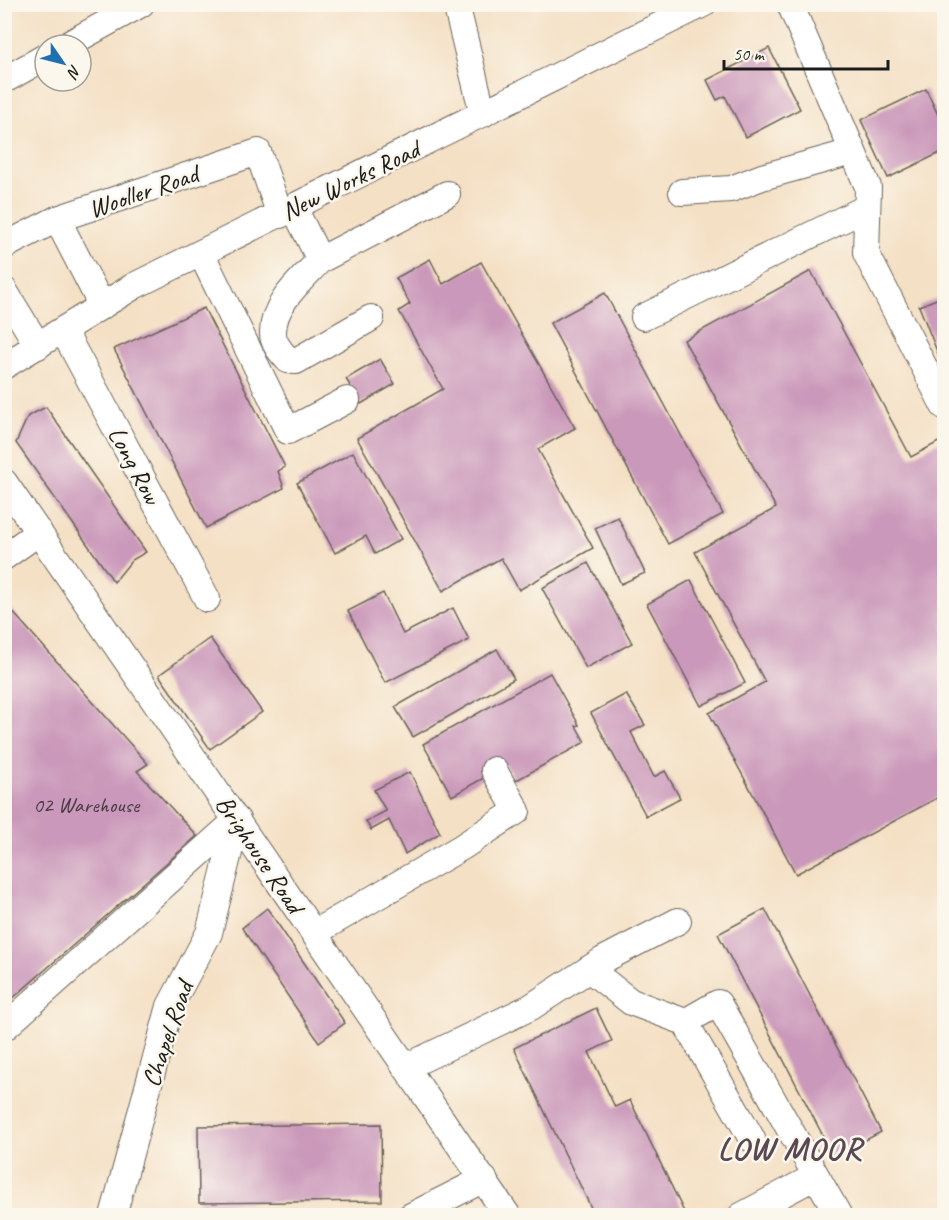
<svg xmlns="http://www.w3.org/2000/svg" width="949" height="1220" font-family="Caveat,sans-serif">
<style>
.building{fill:#ca98ba}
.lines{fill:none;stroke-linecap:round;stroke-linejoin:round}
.minor-casing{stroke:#686157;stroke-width:28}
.minor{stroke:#fff;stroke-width:26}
.labels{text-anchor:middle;stroke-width:5;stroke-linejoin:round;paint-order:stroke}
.number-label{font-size:22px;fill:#483b44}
.street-label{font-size:26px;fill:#1c1c1c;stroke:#fbf7ec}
.district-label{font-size:32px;font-weight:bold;letter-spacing:1.5px;fill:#594753;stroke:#fbf7ec}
</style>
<rect width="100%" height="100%" fill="#fbf7ec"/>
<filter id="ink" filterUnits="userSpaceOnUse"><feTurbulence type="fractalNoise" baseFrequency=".0167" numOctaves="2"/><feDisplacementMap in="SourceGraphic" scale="12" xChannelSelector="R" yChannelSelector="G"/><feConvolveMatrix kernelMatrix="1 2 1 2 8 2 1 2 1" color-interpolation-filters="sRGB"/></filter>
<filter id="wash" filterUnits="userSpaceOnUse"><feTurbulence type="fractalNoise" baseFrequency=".008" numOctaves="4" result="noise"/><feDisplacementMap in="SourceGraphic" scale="24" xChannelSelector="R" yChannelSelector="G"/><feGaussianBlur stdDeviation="1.35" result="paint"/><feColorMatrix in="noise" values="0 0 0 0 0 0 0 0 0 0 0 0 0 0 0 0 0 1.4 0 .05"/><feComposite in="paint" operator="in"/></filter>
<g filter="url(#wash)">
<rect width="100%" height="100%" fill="#f4e0c5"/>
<g id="blocks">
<g class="building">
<polygon points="769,48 800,109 746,137 725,96 717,100 707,80"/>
<polygon points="926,89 944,128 944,151 888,178 861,120"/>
<polygon points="430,259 443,284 481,262 575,428 538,449 593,548 519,590 501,558 443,591 357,438 443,389 399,311 410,304 396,278"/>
<polygon points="811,271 911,457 944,439 944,812 937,798 796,874 709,713 765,682 695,552 776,508 684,340"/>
<polygon points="605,293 723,514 668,544 550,323"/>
<polygon points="944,296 944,369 919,306"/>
<polygon points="204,308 285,467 278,471 284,488 206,528 114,349"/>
<polygon points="380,359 395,384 361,404 346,379"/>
<polygon points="46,407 146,552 132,560 114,582 16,443 28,416"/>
<polygon points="353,452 401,539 375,554 366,536 335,553 297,483"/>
<polygon points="618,517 645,573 621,584 595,528"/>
<polygon points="588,563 632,643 586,668 542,588"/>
<polygon points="691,580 745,683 701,706 647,604"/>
<polygon points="383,593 403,634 453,608 469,640 385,683 348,611"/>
<polygon points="4,602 148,764 137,771 197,836 4,1006"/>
<polygon points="210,638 262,712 210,749 159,675"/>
<polygon points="497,649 514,679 413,737 395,707"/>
<polygon points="550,673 579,725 576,726 585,742 515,781 506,765 452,796 423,744"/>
<polygon points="626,694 645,725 631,732 654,777 665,771 680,798 646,816 591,713"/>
<polygon points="410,772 440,833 405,854 389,820 371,830 366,821 386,811 374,790"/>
<polygon points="267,908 345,1023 319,1042 242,928"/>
<polygon points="765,909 881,1132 834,1157 718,934"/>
<polygon points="596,1008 612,1041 589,1052 615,1107 630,1100 686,1216 595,1216 514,1048"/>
<polygon points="381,1124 382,1201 199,1203 198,1126"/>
</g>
</g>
</g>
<g filter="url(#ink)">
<use href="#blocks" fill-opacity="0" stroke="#686157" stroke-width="1.5"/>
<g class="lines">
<defs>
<g id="minor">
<polyline points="456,4 483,114"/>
<polyline points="790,4 868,187 866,253 944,406"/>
<polyline points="67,45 141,4"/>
<polyline points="4,71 8,78 45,57"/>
<polyline points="682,192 731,189 762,177 841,155 852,150"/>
<polyline points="294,208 320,260 447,194"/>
<polyline points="4,246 57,219"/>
<polyline points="201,253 288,431 347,400"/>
<path d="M320 260C302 280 273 303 273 332 272 343 282 353 288 360L296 361 371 318"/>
<polyline points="4,290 38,346"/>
<polyline points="102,306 57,219 258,152 280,215"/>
<polyline points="644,317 866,208"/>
<polyline points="63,330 207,599"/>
<polyline points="4,366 134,286 703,4"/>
<polyline points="4,482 508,1216"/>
<polyline points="4,557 39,532"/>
<polyline points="314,933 462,847 517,811 494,770"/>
<polyline points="589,969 631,1002 685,1022 752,1139"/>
<polyline points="685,1022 718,1003 839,1216"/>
<polyline points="4,1028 237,820"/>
<polyline points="406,1067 531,1007 603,960 678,921"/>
<polyline points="113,1216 170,1006 209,933 237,820"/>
<polyline points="411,1216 484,1179"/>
<polyline points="741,1216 816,1176"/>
</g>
</defs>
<use href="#minor" class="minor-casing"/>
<use href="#minor" class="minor"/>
</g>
</g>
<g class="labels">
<g class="number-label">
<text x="86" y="812">02 Warehouse</text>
</g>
<g class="street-label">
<text transform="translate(350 180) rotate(-26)" y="9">New Works Road</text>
<text transform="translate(143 191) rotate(-19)" y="9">Wooller Road</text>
<text transform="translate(135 465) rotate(62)" y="9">Long Row</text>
<text transform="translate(260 854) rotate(56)" y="9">Brighouse Road</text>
<text transform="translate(167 1034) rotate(-71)" y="9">Chapel Road</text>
</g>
<g class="district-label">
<text x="790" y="1159">LOW MOOR</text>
</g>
</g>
<rect width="949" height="1220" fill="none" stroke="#fbf7ec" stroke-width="24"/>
<g transform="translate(63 63) rotate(125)"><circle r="28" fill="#fbf7ec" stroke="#a29f99" stroke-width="1.5"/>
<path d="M0-4.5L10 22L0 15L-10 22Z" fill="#1f6fb2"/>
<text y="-9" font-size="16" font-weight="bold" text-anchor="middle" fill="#1c1c1c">N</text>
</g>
<path d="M724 60v9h164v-9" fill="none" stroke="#1c1c1c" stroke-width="3"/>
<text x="733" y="60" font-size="18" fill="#1c1c1c" stroke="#fbf7ec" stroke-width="4.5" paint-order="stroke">50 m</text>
</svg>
